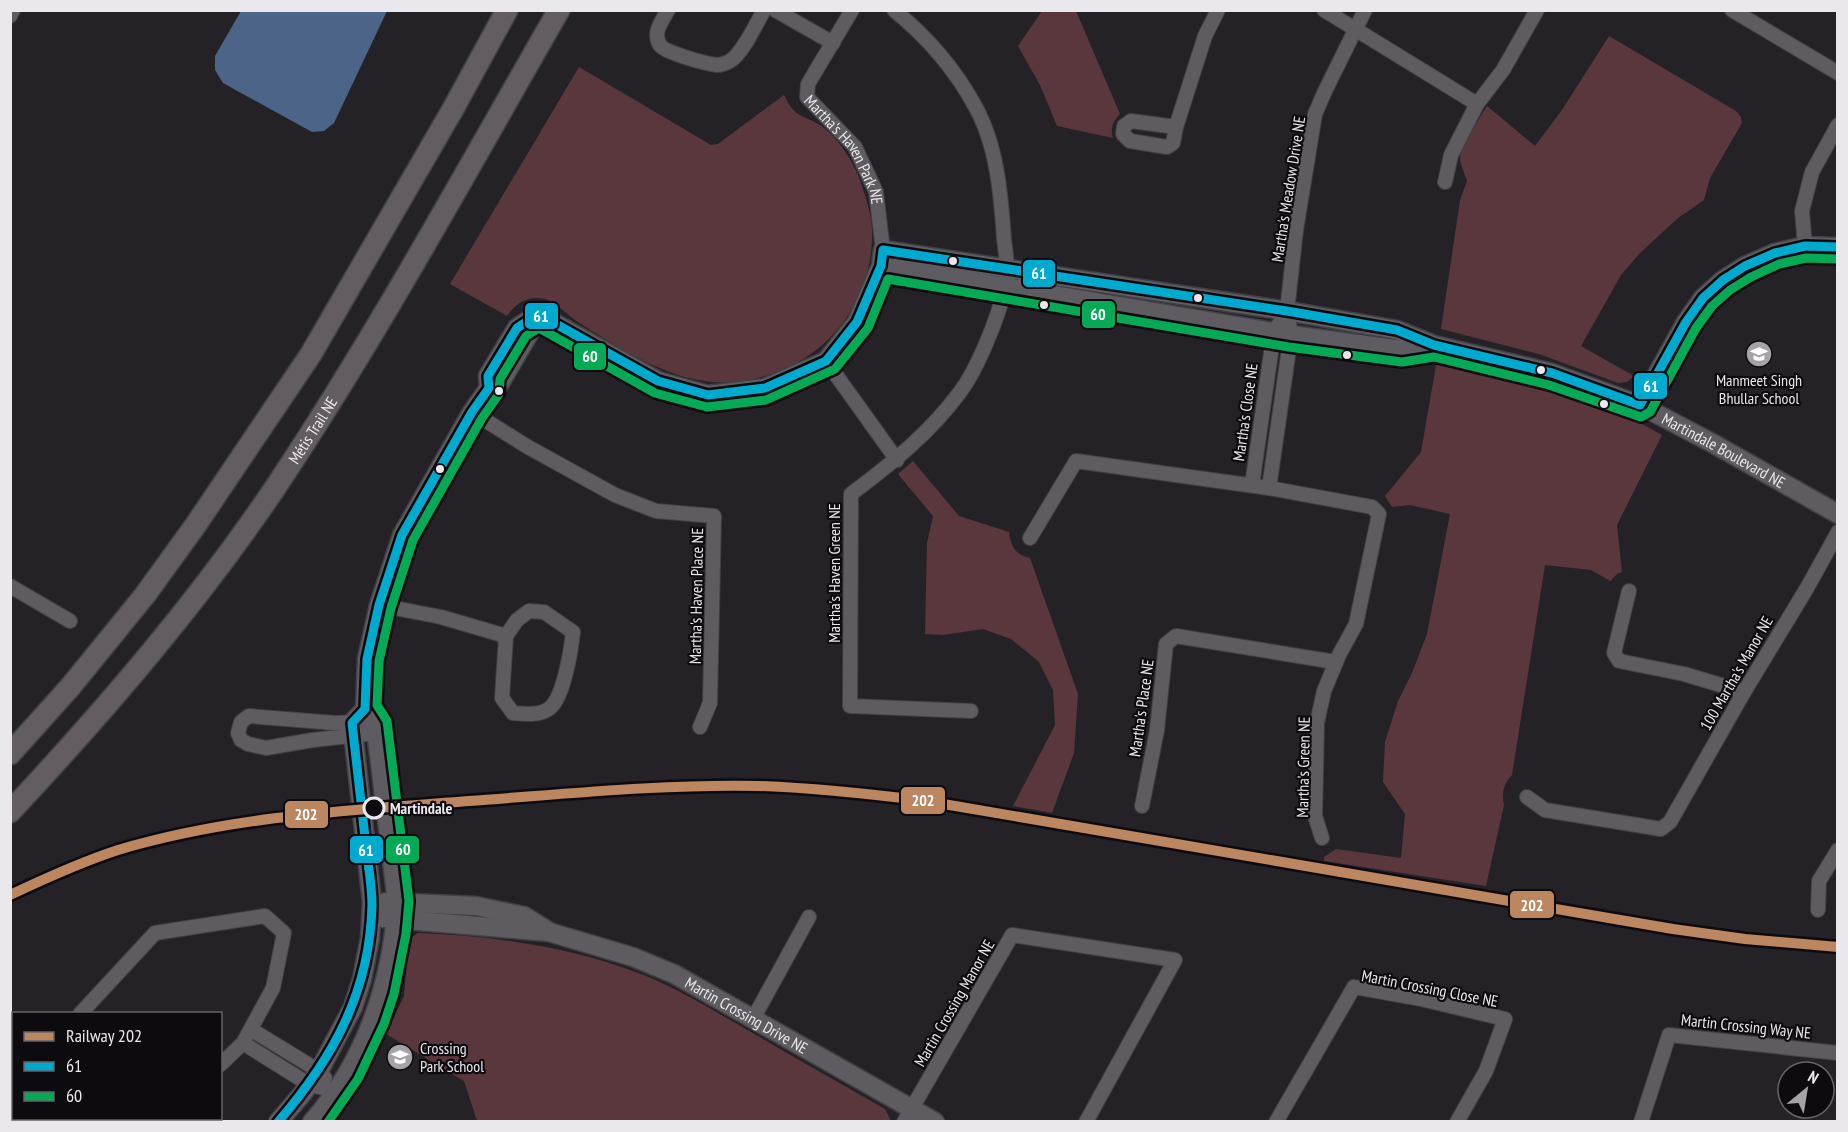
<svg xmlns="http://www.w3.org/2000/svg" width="1848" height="1132" font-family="'PT Sans Narrow',sans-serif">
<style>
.green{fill:#5a373d}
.water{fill:#4b6487}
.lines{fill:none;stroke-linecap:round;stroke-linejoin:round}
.street-casing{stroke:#424044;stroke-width:16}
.secondary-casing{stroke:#424044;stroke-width:21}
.primary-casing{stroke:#424044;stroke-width:24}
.street{stroke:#5e5c60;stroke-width:14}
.secondary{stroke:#5e5c60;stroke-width:18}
.primary{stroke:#635c62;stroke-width:21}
.bus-1-casing{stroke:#0d0b0f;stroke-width:14}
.bus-2-casing{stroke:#0d0b0f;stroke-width:14}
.bus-1{stroke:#00a9ce;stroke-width:9}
.bus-2{stroke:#06aa56;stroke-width:9}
.rail-1-casing{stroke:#0d0b0f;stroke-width:15}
.rail-1{stroke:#bb8660;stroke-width:10}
.bus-dot{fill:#ebe8ed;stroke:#0d0b0f;stroke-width:2}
.stop-dot{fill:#0d0b0f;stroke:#ebe8ed;stroke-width:3}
.labels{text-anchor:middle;stroke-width:4.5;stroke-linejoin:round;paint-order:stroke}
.street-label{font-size:16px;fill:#ebe8ed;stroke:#0d0b0f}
.poi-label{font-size:16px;fill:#ebe8ed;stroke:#0d0b0f}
.stop-label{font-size:16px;font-weight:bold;fill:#ebe8ed;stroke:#0d0b0f;text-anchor:start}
.line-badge{stroke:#0d0b0f;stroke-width:2}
.badge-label{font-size:16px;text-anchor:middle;font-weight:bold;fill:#fff}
</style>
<rect width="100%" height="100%" fill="#252227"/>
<g class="green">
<path d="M1042 11H1076L1120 114C1113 121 1110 128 1113 138L1057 126 1040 85 1018 46Z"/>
<polygon points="1609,36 1736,111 1741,117 1742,123 1710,178 1704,200 1678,218 1639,254 1621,275 1581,346 1634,376 1627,382 1618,383 1539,354 1441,329 1460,200 1467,181 1460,161 1461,148 1487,106 1535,146 1562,110"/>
<path d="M579 67 711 145 718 144 784 95C796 121 806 114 824 128 840 140 853 162 860 180 865 195 871 213 872 228 875 318 802 387 713 382 667 379 617 347 578 322 567 315 558 303 545 299 528 295 516 303 507 316L450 284Z"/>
<path d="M1436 365C1454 367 1473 369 1491 372 1550 383 1610 405 1662 435L1617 525 1622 572 1617 574 1610 581 1591 570 1545 565 1512 775C1504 783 1501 794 1504 805L1486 886 1324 861V857L1336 849 1401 858 1405 814 1383 782 1385 742 1398 701 1412 673 1427 634 1450 514 1410 505 1392 507 1385 496 1421 452Z"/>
<path d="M913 461 959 516 1009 532C1011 546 1015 555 1030 558L1078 694 1074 753 1052 813 1013 806 1055 725 1053 690 1039 662 1011 639 983 629 943 635 925 634 927 543 933 516 898 474Z"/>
<path d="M418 933C495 936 574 947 646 976 682 991 716 1012 751 1032 795 1058 840 1083 885 1109L891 1121H477L464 1081 386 1034 404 996 409 939Z"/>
</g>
<polygon class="water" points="241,11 387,11 334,123 324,131 312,132 223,83 215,70 215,56"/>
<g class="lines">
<defs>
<g id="street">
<path d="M668 10C662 21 652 33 660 45 665 53 707 64 717 65 720 65 727 63 730 61 743 53 756 24 764 10"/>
<polyline points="775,10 833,43"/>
<path id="s1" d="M852 10 808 84 807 97 855 147 876 192 883 250"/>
<path d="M894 10C927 37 955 69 975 106 997 145 1001 195 1004 239 1006 255 1009 272 1005 288 998 318 978 368 960 392 930 433 891 464 851 494L850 706 971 711"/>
<polyline points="1324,10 1477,104"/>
<polyline points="1732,10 1838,73"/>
<polyline points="10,16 13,10"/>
<polyline points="1176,127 1131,121 1124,126 1123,134 1130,141 1167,147 1173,143 1176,127 1205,36 1218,10"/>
<polyline points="1445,182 1451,155 1477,104 1503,70 1537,10"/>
<polyline points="1805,246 1802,211 1812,172 1838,125"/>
<polyline points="826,361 897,460"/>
<polyline points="472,412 528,447 615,495 656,511 714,516 710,703 700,727"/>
<polyline points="1252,485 1274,332 1287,311"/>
<polyline points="1269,488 1291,335 1287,311 1296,230 1315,114 1325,91 1365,10"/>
<polyline points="1030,538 1076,461 1269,488 1372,507 1379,514 1356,624 1339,655 1324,691 1317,723 1315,816 1322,838"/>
<polyline points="10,586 70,621"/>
<polyline points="1629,591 1614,653 1619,661 1684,674 1744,692"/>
<polyline points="379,605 441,617 506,636"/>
<path d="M529 611 544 612 573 632C571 650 564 696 550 708 540 716 525 714 513 713L502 698 506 636 517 620Z"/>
<polyline points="361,722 335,723 249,716 241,722 238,733 241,740 248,744 266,748 313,740 377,733"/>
<polyline points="1527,797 1545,810 1661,829 1670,822 1744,692 1807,588 1838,532"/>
<polyline points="1142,806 1157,730 1166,644 1176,636 1335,662"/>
<polyline points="1818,910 1819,881 1838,850"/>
<polyline points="80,1014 155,933 265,916 284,933 273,988 243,1043 220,1065"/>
<polyline points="753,1019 809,917"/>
<polyline points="252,1030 319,1071 325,1078"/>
<polyline points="243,1043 310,1085 336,1091"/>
<polyline points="95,1118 97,1122"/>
<polyline points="163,1122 166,1118"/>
<polyline points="904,1122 1012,935 1175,960 1086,1122"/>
<polyline points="1276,1122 1354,987 1421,999 1505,1019 1486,1071 1457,1122"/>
<polyline points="1641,1122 1669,1035 1838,1053"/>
</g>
<g id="secondary">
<polyline points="881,266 1291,335 1402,350 1433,346"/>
<path id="s2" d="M489 388 488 376 517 328 538 314 658 381 708 395 765 388 826 361 857 322 881 266 883 250 1287 311 1397 330 1434 345 1552 373 1640 405 1714 444 1838 514"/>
<polyline points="1640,405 1686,322 1703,298 1723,280 1745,266 1775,253 1805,246 1838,247"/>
<polyline points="386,902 476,906 524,916 548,931"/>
<path id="s3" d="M372 917 549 932 633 957 674 974 935 1122"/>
<polyline points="278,1122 303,1093 319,1071 353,1007 362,979 370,938 372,902 352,723 365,709 367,659 379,605 402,535 472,412 489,388 500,383 530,332 529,321"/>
<path d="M312 1122C366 1061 392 982 397 902L375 722 365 709"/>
</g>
<g id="primary">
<polyline points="10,754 71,686 145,595 195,526 311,354 453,109 507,10"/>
<path id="s4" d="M10 812C107 708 200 600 279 482 380 330 468 168 559 10"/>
</g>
</defs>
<use href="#street" class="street-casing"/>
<use href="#secondary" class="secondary-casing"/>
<use href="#primary" class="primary-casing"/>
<use href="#street" class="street"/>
<use href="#secondary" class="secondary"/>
<use href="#primary" class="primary"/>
<defs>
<path id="bus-1" d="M278 1122C334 1057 370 991 372 905 372 885 368 865 366 846 361 805 357 764 352 723L365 709 367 659 379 605 402 535 472 412 489 388 488 376 517 328 538 314 658 381 708 395 765 388 826 361 857 322 881 266 883 250 1287 311 1397 330 1434 345 1552 373 1640 405 1686 322 1703 298 1723 280 1745 266 1775 253 1805 246 1838 247"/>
<polyline id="bus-2" points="328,1122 358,1079 384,1024 394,994 406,934 409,901 387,721 377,705 379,661 391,608 413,540 482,418 499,394 500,379 526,336 539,328 655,393 707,407 766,400 835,369 868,328 888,279 1289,347 1402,362 1434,357 1549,385 1641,417 1650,412 1696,328 1712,306 1730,290 1751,277 1779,264 1806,258 1838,259"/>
</defs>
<use href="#bus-1" class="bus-1-casing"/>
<use href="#bus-2" class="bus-2-casing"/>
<use href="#bus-1" class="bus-1"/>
<use href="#bus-2" class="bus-2"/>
<defs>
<path id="rail-1" d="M10 895C46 878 81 862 118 850 232 816 352 810 469 801 566 794 662 784 759 786 815 788 870 794 926 801L1673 929 1745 939 1838 947"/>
</defs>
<use href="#rail-1" class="rail-1-casing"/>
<use href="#rail-1" class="rail-1"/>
</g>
<defs>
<symbol id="school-disc" viewBox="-11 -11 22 22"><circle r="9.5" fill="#a6a3a8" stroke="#0d0b0f"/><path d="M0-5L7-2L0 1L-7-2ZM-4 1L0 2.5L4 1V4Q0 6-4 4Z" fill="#fff"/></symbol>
</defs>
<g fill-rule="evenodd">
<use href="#school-disc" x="1744" y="339" width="30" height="30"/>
<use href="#school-disc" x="385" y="1042" width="30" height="30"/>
</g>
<g class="bus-dot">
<circle cx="953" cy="261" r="5"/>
<circle cx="1198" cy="298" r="5"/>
<circle cx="1044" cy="305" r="5"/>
<circle cx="1347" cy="355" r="5"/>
<circle cx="1541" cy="370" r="5"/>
<circle cx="499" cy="391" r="5"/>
<circle cx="1604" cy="404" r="5"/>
<circle cx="440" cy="469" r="5"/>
</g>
<circle class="stop-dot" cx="374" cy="808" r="10"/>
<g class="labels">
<g class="street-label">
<text dy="6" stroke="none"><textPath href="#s1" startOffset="165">Martha's Haven Park NE</textPath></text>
<text transform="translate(1288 189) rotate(-81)" y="6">Martha's Meadow Drive NE</text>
<text transform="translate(1245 412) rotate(-82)" y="6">Martha's Close NE</text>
<text dy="6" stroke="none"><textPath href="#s4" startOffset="488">Métis Trail NE</textPath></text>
<text dy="6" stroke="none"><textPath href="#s2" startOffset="1404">Martindale Boulevard NE</textPath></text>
<text transform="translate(834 573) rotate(-90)" y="6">Martha's Haven Green NE</text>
<text transform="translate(696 596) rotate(-89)" y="6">Martha's Haven Place NE</text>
<text transform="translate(1736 673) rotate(-60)" y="6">100 Martha's Manor NE</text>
<text transform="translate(1141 708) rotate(-82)" y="6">Martha's Place NE</text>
<text transform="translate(1303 767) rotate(-89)" y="6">Martha's Green NE</text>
<text transform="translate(1430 988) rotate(11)" y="6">Martin Crossing Close NE</text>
<text transform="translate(954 1003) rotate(-60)" y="6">Martin Crossing Manor NE</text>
<text dy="6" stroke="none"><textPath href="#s3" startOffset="393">Martin Crossing Drive NE</textPath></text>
<text transform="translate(1746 1026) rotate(6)" y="6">Martin Crossing Way NE</text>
</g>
<g class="poi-label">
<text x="1759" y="386">Manmeet Singh<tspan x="1759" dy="18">Bhullar School</tspan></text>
<text x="420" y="1054" text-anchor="start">Crossing<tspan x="420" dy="18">Park School</tspan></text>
</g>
<g class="stop-label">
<text x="390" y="814">Martindale</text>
</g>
</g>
<g class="line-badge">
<rect x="1022" y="259" width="34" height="29" rx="6" fill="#00a9ce"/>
<rect x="1081" y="300" width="35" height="29" rx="6" fill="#06aa56"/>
<rect x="524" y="302" width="35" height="28" rx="6" fill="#00a9ce"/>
<rect x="573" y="342" width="34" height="29" rx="6" fill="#06aa56"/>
<rect x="1633" y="372" width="35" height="28" rx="6" fill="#00a9ce"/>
<rect x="900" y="786" width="46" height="29" rx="6" fill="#bb8660"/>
<rect x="284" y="800" width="45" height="29" rx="6" fill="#bb8660"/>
<rect x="385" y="835" width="35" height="29" rx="6" fill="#06aa56"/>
<rect x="349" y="835" width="35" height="29" rx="6" fill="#00a9ce"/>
<rect x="1509" y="890" width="46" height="29" rx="6" fill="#bb8660"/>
</g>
<g class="badge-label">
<text x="1039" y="279">61</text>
<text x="1098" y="320">60</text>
<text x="541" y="322">61</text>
<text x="590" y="362">60</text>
<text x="1651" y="392">61</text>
<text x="923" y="806">202</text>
<text x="306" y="820">202</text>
<text x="403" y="855">60</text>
<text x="366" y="856">61</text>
<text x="1532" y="911">202</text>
</g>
<rect width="1848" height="1132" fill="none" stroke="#ebe8ed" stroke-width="24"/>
<rect x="12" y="1012" width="210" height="108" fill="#0d0b0f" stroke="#666368" stroke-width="1.5"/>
<rect x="24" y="1032" width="30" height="9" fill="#bb8660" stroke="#666368" stroke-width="1.5"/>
<text x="66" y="1042" font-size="18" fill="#ebe8ed">Railway 202</text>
<rect x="24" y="1062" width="30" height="9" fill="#00a9ce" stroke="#666368" stroke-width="1.5"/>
<text x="66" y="1072" font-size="18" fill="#ebe8ed">61</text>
<rect x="24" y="1092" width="30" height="9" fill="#06aa56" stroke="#666368" stroke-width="1.5"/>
<text x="66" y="1102" font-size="18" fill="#ebe8ed">60</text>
<g transform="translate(1806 1090) rotate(30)"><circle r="28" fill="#0d0b0f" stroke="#666368" stroke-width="1.5"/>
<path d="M0-4.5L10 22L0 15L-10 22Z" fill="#a6a3a8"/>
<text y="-9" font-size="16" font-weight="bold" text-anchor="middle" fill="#ebe8ed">N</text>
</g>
</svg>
